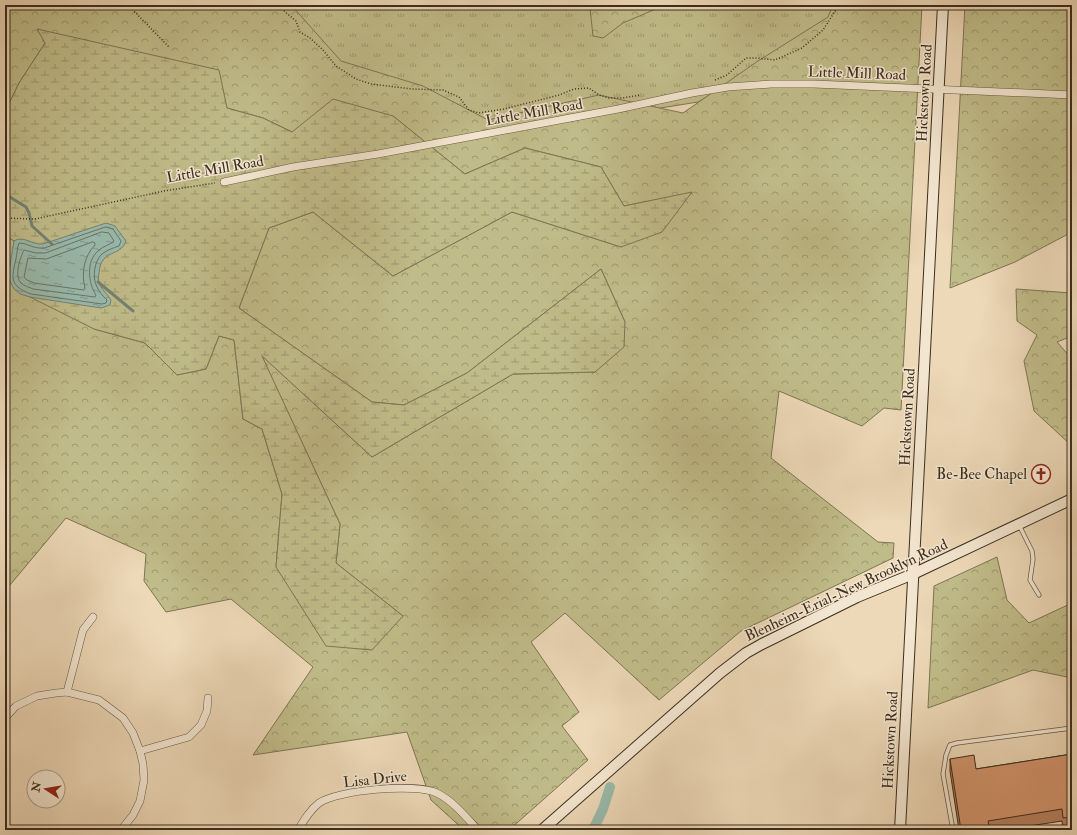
<svg xmlns="http://www.w3.org/2000/svg" width="1077" height="835" font-family="'IM FELL Double Pica',serif">
<style>
.grass{fill:url(#grass-tufts);stroke:#7e7554}
.forest{fill:url(#forest-crowns);stroke:#7e7554}
.wetland{fill:url(#wetland-marsh);stroke:#7e7554}
.water{fill:url(#water-ripples);stroke:#748273}
.lines{fill:none;stroke-linecap:round;stroke-linejoin:round}
.shore{stroke:#6a7465;stroke-width:1}
.stream{stroke:#748273;stroke-width:3}
.canal{stroke:#99baac;stroke-width:10}
.lane-casing{stroke:#685844;stroke-width:5}
.street-casing{stroke:#685844;stroke-width:8}
.secondary-casing{stroke:#3c2e1e;stroke-width:12}
.path{stroke:#3c2e1e;stroke-width:1.5;stroke-dasharray:1 2;stroke-linecap:butt}
.lane{stroke:#f3e6d0;stroke-width:3.5}
.street{stroke:#f3e6d0;stroke-width:7}
.secondary{stroke:#f3e6d0;stroke-width:10}
.wall{fill:#b57f5e;stroke:#3c2e1e}
.building{fill:#d3946d;stroke:#3c2e1e}
.labels{text-anchor:middle;stroke-width:3;stroke-linejoin:round;paint-order:stroke}
.street-label{font-size:15px;fill:#3c2e1e;stroke:#f3e6d0}
.poi-label{font-size:15px;fill:#3c2e1e;stroke:#f3e6d0;text-anchor:end}
</style>
<defs>
<pattern id="grass-tufts" width="24" height="20" patternUnits="userSpaceOnUse"><rect width="24" height="20" fill="#c0bc89"/><path d="M3 7l-1-3M5 7V3M7 7l1-3M15 17l-1-3M17 17v-4M19 17l1-3" fill="none" stroke="#9d996f"/></pattern>
<pattern id="forest-crowns" width="20" height="18" patternUnits="userSpaceOnUse"><rect width="20" height="18" fill="#c0bc89"/><path d="M2 6a3 3 0 1 1 6 0M12 15a3 3 0 1 1 6 0" fill="none" stroke="#9d996f"/></pattern>
<pattern id="wetland-marsh" width="20" height="14" patternUnits="userSpaceOnUse"><rect width="20" height="14" fill="#c0bc89"/><path d="M1 5h8M5 5V1M11 12h8M15 12V8" fill="none" stroke="#9d996f"/></pattern>
<pattern id="water-ripples" width="26" height="14" patternUnits="userSpaceOnUse"><rect width="26" height="14" fill="#99baac"/><path d="M2 4q2-2 4 0t4 0M15 11q2-2 4 0t4 0" fill="none" stroke="#7e988b"/></pattern>
</defs>
<rect width="100%" height="100%" fill="#edd8b7"/>
<filter id="stains"><feTurbulence type="fractalNoise" baseFrequency=".005" numOctaves="4"/><feColorMatrix values="0 0 0 0 .2 0 0 0 0 .09 0 0 0 0 .02 0 0 0 .5 -.17"/></filter>
<radialGradient id="worn" r=".72"><stop offset=".6" stop-color="#630" stop-opacity="0"/><stop offset="1" stop-color="#630" stop-opacity=".3"/></radialGradient>
<polygon class="grass" points="5,5 873,5 698,102 293,167 5,197"/>
<g class="forest">
<polygon points="5,5 291,5 341,61 423,86 488,120 599,95 683,113 758,61 828,17 833,5 922,5 901,410 884,408 862,426 779,391 771,458 878,542 894,543 893,558 741,631 659,700 565,613 531,642 579,712 562,726 588,760 509,830 464,830 431,800 407,732 253,755 313,667 231,599 166,612 144,581 146,554 66,518 5,591 5,235 14,241 94,329 145,343 177,375 206,369 219,336 234,340 243,419 262,429 282,494 276,567 403,616 336,563 340,524 261,355 372,457 513,374 595,372 625,322 601,269 467,373 404,405 372,402 239,308 269,228 313,212 393,276 512,212 621,247 692,193 624,206 601,167 525,148 465,174 393,116 292,132 263,118 227,108 38,29 45,43 19,83 5,112"/>
<polygon points="593,5 665,5 623,23 603,38 593,36 590,8"/>
<polygon points="965,5 1072,5 1072,232 1015,262 950,288"/>
<polygon points="1016,289 1072,293 1072,336 1057,342 1072,359 1072,446 1034,411 1024,361 1037,335 1017,321"/>
<polygon points="997,557 1007,600 1029,623 1072,603 1072,678 1033,670 928,708 934,586"/>
</g>
<polygon class="wetland" points="37,29 219,70 227,108 263,118 292,132 333,99 393,116 465,174 525,148 601,167 624,206 692,192 662,232 621,247 512,212 393,276 313,212 269,228 239,308 372,402 404,405 467,373 601,269 625,322 624,347 595,372 513,374 372,457 262,356 340,524 336,563 403,616 372,650 326,646 276,567 282,494 262,429 243,419 234,340 219,336 206,369 177,375 145,343 94,329 14,289 14,241 5,235 5,112 19,83 45,43"/>
<path class="water" d="M106 223 115 226 126 241C120 258 101 248 99 273 98 277 98 281 100 285 103 291 108 295 111 300L110 305 101 308 30 297 20 294 14 289 8 277 14 241C23 235 32 245 43 244Z"/>
<g class="lines">
<g class="shore">
<path d="M106 227 113 229 121 241 119 246C113 248 107 250 102 254 94 261 92 278 97 287 99 292 103 296 107 300L106 303 102 304 31 294C10 286 11 279 16 259 17 254 17 248 19 243 28 243 32 249 44 248Z"/>
<path d="M102 232 109 233 114 241C110 245 103 246 98 251 86 261 88 283 96 295L95 297 33 289C29 287 24 286 21 283 14 276 20 258 24 250L36 253H45Z"/>
<path d="M93 242 95 243V245C84 256 81 273 85 288L84 290 34 283 27 280 24 277 28 258 46 259Z"/>
</g>
<g class="stream">
<polyline points="5,194 26,207 29,213 32,226 52,244"/>
<polyline points="98,282 133,311"/>
</g>
<polyline class="canal" points="593,830 603,809 610,787"/>
<defs>
<g id="lane">
<polyline points="1019,525 1032,551 1033,559 1030,580 1039,595"/>
<polyline points="953,830 943,774 946,755 950,745 957,743 1072,728"/>
</g>
<g id="street">
<polyline points="224,182 293,167 378,154 618,109 692,93 728,87 771,84 814,84 1072,95"/>
<polyline points="67,692 83,630 93,617"/>
<polyline points="5,718 16,706 37,696 56,693 67,692 99,700 123,718 133,733 140,751 143,764 144,780 140,801 133,815 121,830"/>
<polyline points="140,751 189,737 201,725 207,711 208,698"/>
<path d="M298 830C304 820 310 810 319 803 337 790 416 783 437 793 453 801 466 817 478 830"/>
</g>
<g id="secondary">
<polyline points="542,830 720,673 746,653 762,644 857,597 913,574 1072,499"/>
<polyline points="900,830 943,5"/>
</g>
</defs>
<use href="#lane" class="lane-casing"/>
<use href="#street" class="street-casing"/>
<use href="#secondary" class="secondary-casing"/>
<g class="path">
<polyline points="128,5 170,48"/>
<polyline points="277,5 296,21 300,32 310,38 323,50 336,66 356,79 371,84 412,89 443,90 459,97 469,110 479,113 504,109 559,95 574,89 589,88 599,95 609,98 622,98 641,95"/>
<polyline points="5,65 6,68 5,81"/>
<polyline points="715,80 727,75 746,58 756,58 775,60 802,48 823,30 839,5"/>
<polyline points="5,218 35,219 164,191 215,183"/>
</g>
<use href="#lane" class="lane"/>
<use href="#street" class="street"/>
<use href="#secondary" class="secondary"/>
</g>
<polygon class="wall" points="1072,754 1072,829 1063,830 1062,821 1003,830 959,830 950,771 950,759 976,769"/>
<polygon class="building" points="1072,754 1072,817 1063,818 1062,809 988,821 990,830 961,830 950,759 974,755 976,769"/>
<defs>
<symbol id="church-ring" viewBox="-11 -11 22 22"><circle r="9.5" fill="#f3e6d0" stroke="#8f2418" stroke-width="1.5"/><path d="M-1.2-6h2.4v3.5h3.3v2.4h-3.3V6h-2.4V-.1h-3.3v-2.4h3.3Z" fill="#8f2418"/></symbol>
</defs>
<g fill-rule="evenodd">
<use href="#church-ring" x="1030" y="463" width="22" height="22"/>
</g>
<g class="labels">
<g class="street-label">
<text transform="translate(857 73) rotate(2)" y="5">Little Mill Road</text>
<text transform="translate(924 93) rotate(-87)" y="5">Hickstown Road</text>
<text transform="translate(534 112) rotate(-10)" y="5">Little Mill Road</text>
<text transform="translate(215 169) rotate(-10)" y="5">Little Mill Road</text>
<text transform="translate(907 417) rotate(-87)" y="5">Hickstown Road</text>
<text transform="translate(846 590) rotate(-25)" y="5">Blenheim-Erial-New Brooklyn Road</text>
<text transform="translate(890 740) rotate(-87)" y="5">Hickstown Road</text>
<text transform="translate(375 779) rotate(-6)" y="5">Lisa Drive</text>
</g>
<g class="poi-label">
<text x="1027" y="479">Be-Bee Chapel</text>
</g>
</g>
<rect width="1077" height="835" fill="none" stroke="#edd8b7" stroke-width="20"/>
<rect x="6" y="6" width="1065" height="823" fill="none" stroke="#3c2e1e" stroke-width="2"/>
<rect x="10" y="10" width="1057" height="815" fill="none" stroke="#3c2e1e"/>
<g transform="translate(46 789) rotate(282)"><circle r="19" fill="#f3e6d0" stroke="#aa9c89"/>
<path d="M0-3L7 15L0 10L-7 15Z" fill="#8f2418"/>
<text y="-6" font-size="11" font-weight="bold" text-anchor="middle" fill="#3c2e1e">N</text>
</g>
<rect width="100%" height="100%" filter="url(#stains)"/>
<rect width="100%" height="100%" fill="url(#worn)"/>
</svg>
